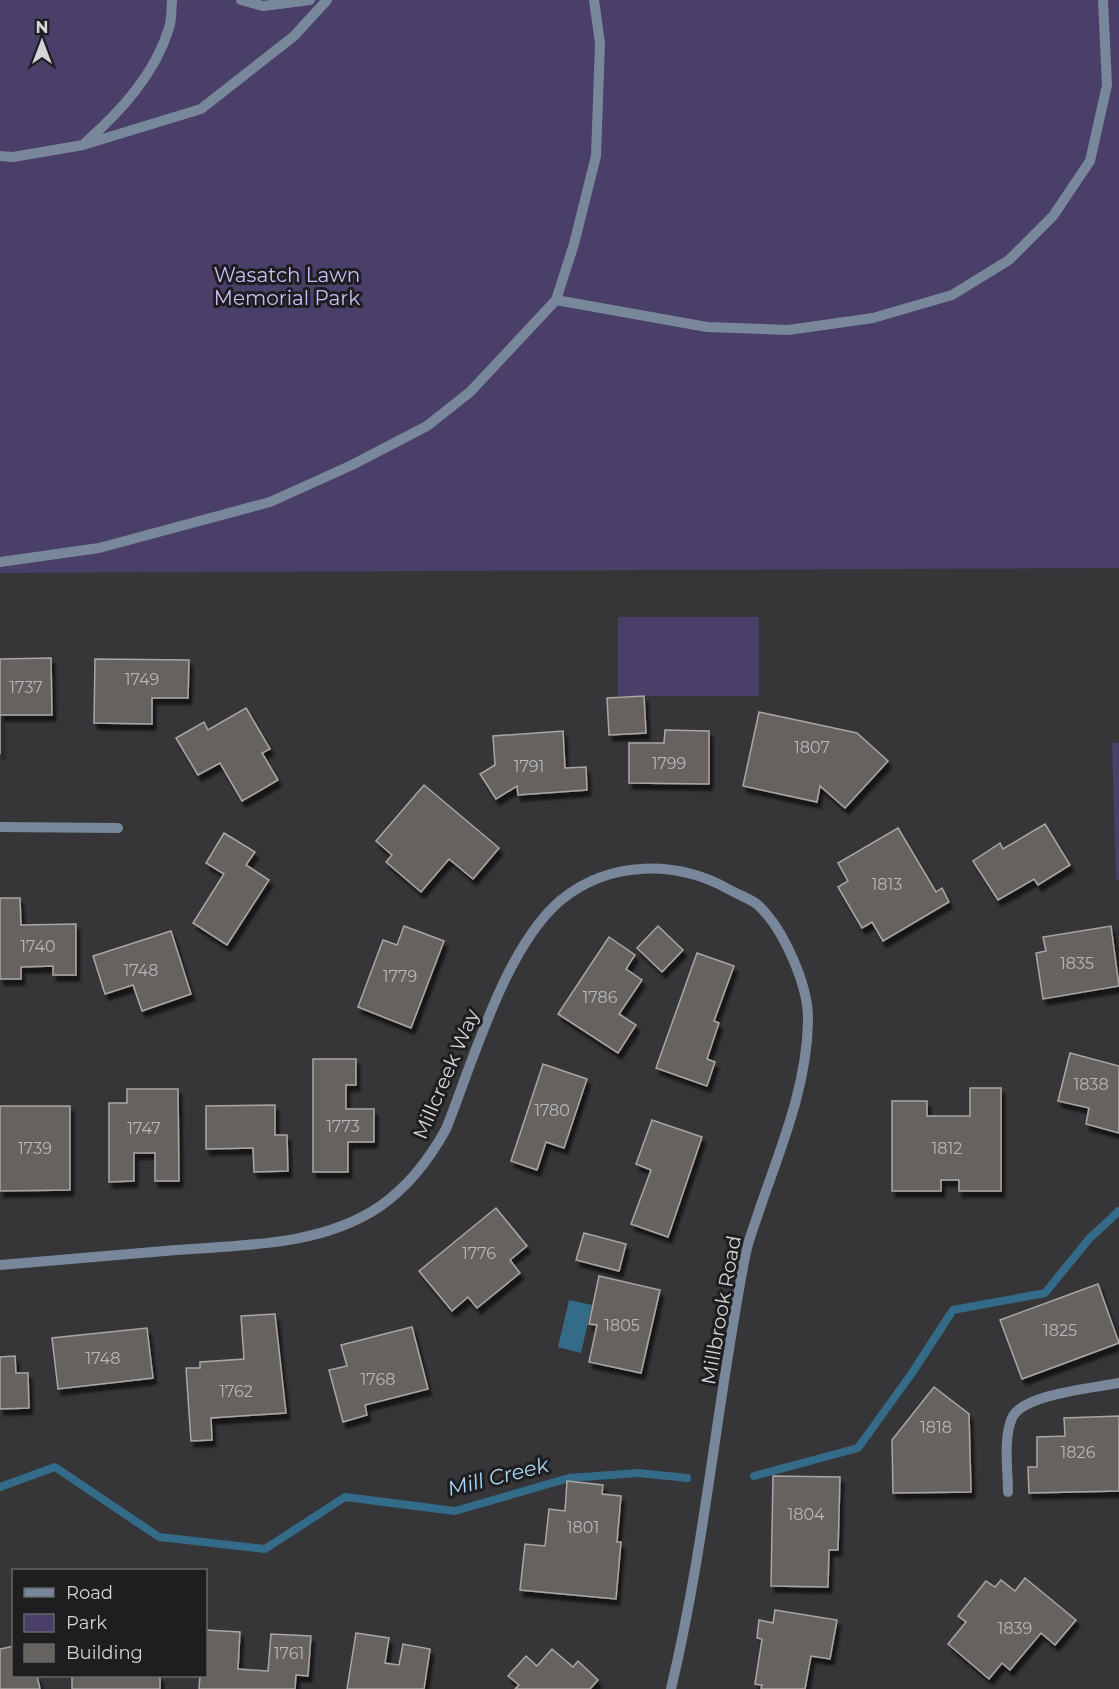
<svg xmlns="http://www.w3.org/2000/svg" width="1119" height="1689" font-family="Montserrat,sans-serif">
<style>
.green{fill:#493f68}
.water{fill:#336b89}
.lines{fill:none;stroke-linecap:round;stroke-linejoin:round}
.stream{stroke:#336b89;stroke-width:8}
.building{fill:#666260;stroke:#aaa6a4;stroke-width:1.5;filter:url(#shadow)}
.minor{stroke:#79879b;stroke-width:10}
.labels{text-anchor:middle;stroke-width:6;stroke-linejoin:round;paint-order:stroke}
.number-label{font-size:16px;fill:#b8b8b8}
.park-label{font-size:20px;fill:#c9bdf9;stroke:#1e1d1f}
.street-label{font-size:20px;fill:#d4d4d6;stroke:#1e1d1f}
.water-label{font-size:21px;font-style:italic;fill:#a7d7f3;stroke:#1e1d1f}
</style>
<defs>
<filter id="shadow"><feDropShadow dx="3.5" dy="6" stdDeviation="1.5" flood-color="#0009"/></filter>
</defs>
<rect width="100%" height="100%" fill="#363639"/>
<g class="green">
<polygon points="0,0 1119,0 1119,568 0,573"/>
<rect x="618" y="617" width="141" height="79"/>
<polygon points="1112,743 1119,743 1119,880 1116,880"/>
</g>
<polygon class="water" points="569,1300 592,1305 581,1353 558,1347"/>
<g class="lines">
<g class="stream">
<polyline points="754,1476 858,1448 912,1373 953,1310 1045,1293 1089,1239 1119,1211"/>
<polyline points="0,1487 55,1467 159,1537 265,1549 345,1497 455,1511 569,1478 638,1473 687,1478"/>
</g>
</g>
<g class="building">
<polygon points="51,658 52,715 0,715 0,754 0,659"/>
<polygon points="95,659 189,660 188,698 152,698 152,724 94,723"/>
<polygon points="644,696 646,733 609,735 607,698"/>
<polygon points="246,708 270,749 262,753 278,780 242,801 220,763 198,775 176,738 204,722 208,730"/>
<polygon points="759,712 857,733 888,761 845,808 820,786 817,802 743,786"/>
<polygon points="665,730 709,731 709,784 629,783 629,743 664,743"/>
<polygon points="563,731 565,768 586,767 587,790 518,795 517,786 496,799 480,774 495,765 493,736"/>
<polygon points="424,785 499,848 473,879 449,859 421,892 386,862 392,855 376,841"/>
<polygon points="1045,824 1070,865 1038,885 1034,879 998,900 973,861 1000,843 1003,849"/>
<polygon points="898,828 936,892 942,888 949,902 883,941 872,922 862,928 838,887 848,881 838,863"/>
<polygon points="224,833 255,852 246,865 269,880 227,945 193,923 224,874 206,863"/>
<polygon points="0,898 20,898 21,925 76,924 76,975 53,975 53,966 21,967 21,979 0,979"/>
<polygon points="404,926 444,941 411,1028 358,1007 383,940 397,945"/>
<polygon points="658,926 683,950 662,972 637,948"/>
<polygon points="1111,926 1119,986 1043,999 1036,953 1046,951 1043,937"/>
<polygon points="171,931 191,994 142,1011 133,985 105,994 93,956"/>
<polygon points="609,937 635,955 626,969 642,980 619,1014 636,1025 618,1053 558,1014"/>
<polygon points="697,953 734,966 714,1021 719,1023 707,1059 715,1062 707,1086 656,1068"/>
<polygon points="1070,1053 1119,1066 1119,1133 1086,1124 1089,1108 1058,1101"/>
<polygon points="313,1059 356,1059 356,1085 346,1085 346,1109 374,1109 374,1142 348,1142 348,1172 313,1172"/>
<polygon points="543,1064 587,1079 564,1148 546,1142 537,1170 511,1161"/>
<polygon points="970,1088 1001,1088 1001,1191 959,1191 959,1180 941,1180 941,1191 892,1191 892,1101 927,1101 927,1116 970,1116"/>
<polygon points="127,1089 178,1089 179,1181 155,1181 155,1153 134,1153 134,1181 109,1182 109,1103 127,1103"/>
<polygon points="275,1105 275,1135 287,1135 288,1171 254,1172 253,1148 206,1149 206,1106"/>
<polygon points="0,1106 70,1106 70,1190 0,1191"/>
<polygon points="652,1120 702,1137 668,1237 631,1224 651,1170 636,1164"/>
<polygon points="496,1208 527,1246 510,1260 520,1273 477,1308 468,1297 452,1311 419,1271"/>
<polygon points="584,1233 626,1244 619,1271 576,1260"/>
<polygon points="599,1276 660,1290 641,1373 589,1362 597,1325 589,1324"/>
<polygon points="1098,1284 1119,1343 1022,1379 1000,1320"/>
<polygon points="275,1314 286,1413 211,1418 212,1440 191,1441 186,1368 200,1368 200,1362 244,1359 241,1316"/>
<polygon points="412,1327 428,1389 365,1405 367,1415 343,1422 329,1370 347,1366 341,1345"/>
<polygon points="147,1328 153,1378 58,1389 52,1338"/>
<polygon points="15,1356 16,1373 28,1373 29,1408 0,1409 0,1357"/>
<polygon points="934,1387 969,1414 971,1492 893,1493 892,1440"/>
<polygon points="1119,1416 1119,1491 1029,1493 1028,1467 1037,1467 1037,1437 1065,1436 1064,1418"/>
<polygon points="773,1476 840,1477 838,1550 829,1550 828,1587 771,1586"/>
<polygon points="567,1481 603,1485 602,1494 621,1496 617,1542 621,1542 616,1599 520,1590 525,1544 545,1546 549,1509 565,1511"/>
<polygon points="1025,1578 1076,1620 1055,1645 1041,1633 1010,1670 1002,1663 989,1679 948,1644 966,1622 958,1616 986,1581 995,1587 1001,1580 1015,1591"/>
<polygon points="775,1610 837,1620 830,1659 811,1656 805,1689 761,1689 762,1685 755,1684 762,1639 757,1638 759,1620 773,1623"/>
<polygon points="206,1630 240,1632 238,1669 268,1671 271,1634 311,1636 308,1676 296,1675 295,1689 199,1689 200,1676 206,1676"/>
<polygon points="356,1633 389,1638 385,1663 399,1665 403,1644 430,1649 424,1689 347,1689"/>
<polygon points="14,1646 14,1676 37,1676 40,1689 0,1689 0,1649"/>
<polygon points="552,1649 573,1667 578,1661 598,1680 590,1689 515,1689 519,1685 508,1676 526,1656 537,1666"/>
<rect x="72" y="1676" width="88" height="13"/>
</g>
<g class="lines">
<g class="minor">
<polyline points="241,0 263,6 310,0"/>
<path d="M86 142C121 111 155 74 169 28 172 20 171 9 172 0"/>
<polyline points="0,156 13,157 83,145 201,109 294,36 327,0"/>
<polyline points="556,300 707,327 788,330 873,318 952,295 1009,260 1053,216 1090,161 1107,85 1103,0"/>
<polyline points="0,562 99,548 270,502 352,465 427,426 470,392 556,300 574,244 596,156 600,43 594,0"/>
<polyline points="0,827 118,828"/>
<path d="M0 1265C59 1260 118 1255 176 1250 243 1245 321 1246 379 1207 408 1187 429 1160 446 1129 473 1062 505 947 561 900 610 860 677 860 730 890 739 895 751 899 758 905 784 929 809 987 808 1021 807 1086 781 1147 760 1208 755 1224 748 1240 745 1257 717 1401 705 1546 671 1689"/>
<path d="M1008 1492C1008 1470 1003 1439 1012 1418 1022 1394 1095 1388 1119 1383"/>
</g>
</g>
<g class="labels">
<g class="number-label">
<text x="142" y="685">1749</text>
<text x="26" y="693">1737</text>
<text x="812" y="753">1807</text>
<text x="669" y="769">1799</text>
<text x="529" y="772">1791</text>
<text x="887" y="890">1813</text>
<text x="38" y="952">1740</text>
<text x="1077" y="969">1835</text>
<text x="141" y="976">1748</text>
<text x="400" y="982">1779</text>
<text x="600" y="1003">1786</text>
<text x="1091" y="1090">1838</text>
<text x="552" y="1116">1780</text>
<text x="343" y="1132">1773</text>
<text x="144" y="1134">1747</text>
<text x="35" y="1154">1739</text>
<text x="947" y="1154">1812</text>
<text x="479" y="1259">1776</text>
<text x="622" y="1331">1805</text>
<text x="1060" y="1336">1825</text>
<text x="103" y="1364">1748</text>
<text x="378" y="1385">1768</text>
<text x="236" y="1397">1762</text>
<text x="936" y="1433">1818</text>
<text x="1078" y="1458">1826</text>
<text x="806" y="1520">1804</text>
<text x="583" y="1533">1801</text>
<text x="1015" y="1634">1839</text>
<text x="289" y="1659">1761</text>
</g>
<g class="park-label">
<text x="287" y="282">Wasatch Lawn<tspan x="287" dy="23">Memorial Park</tspan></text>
</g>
<g class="street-label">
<text transform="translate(446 1074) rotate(-67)" y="7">Millcreek Way</text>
<text transform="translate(721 1310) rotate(-80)" y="7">Millbrook Road</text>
</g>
<g class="water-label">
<text transform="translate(498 1477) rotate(-14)" y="7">Mill Creek</text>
</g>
</g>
<rect x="12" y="1569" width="195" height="108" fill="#1e1d1f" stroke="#676668" stroke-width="1.5"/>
<rect x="24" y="1588" width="30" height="9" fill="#79879b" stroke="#676668" stroke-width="1.5"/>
<text x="66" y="1599" font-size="18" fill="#d4d4d6">Road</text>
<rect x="24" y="1614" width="30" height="18" fill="#493f68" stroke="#676668" stroke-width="1.5"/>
<text x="66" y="1629" font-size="18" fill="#d4d4d6">Park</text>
<rect x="24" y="1644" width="30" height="18" fill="#666260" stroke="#676668" stroke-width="1.5"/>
<text x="66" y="1659" font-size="18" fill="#d4d4d6">Building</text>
<g transform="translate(42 42)" stroke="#1e1d1f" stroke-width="4.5" paint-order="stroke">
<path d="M0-4.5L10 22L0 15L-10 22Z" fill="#d4d4d6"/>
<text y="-9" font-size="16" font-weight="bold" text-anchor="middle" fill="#d4d4d6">N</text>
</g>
</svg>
